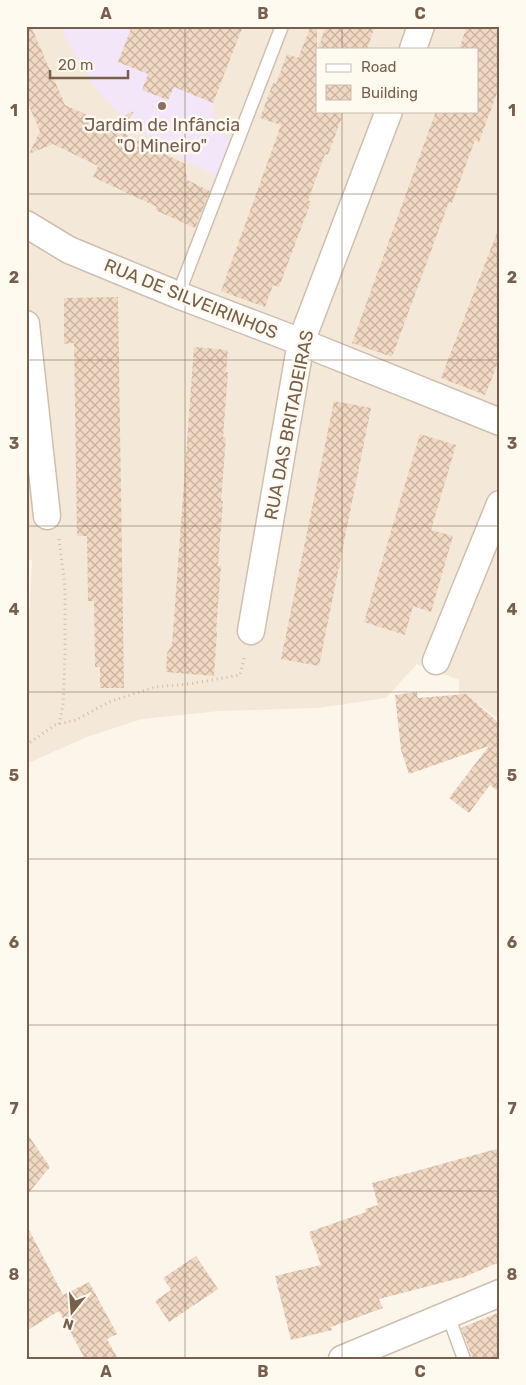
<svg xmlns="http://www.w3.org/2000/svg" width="526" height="1385" font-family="Rubik,sans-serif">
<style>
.residential{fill:#f4e9d8;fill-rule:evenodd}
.education{fill:#f3e6f9}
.building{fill:url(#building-cross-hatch)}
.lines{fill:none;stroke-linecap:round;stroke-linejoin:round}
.service-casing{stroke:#cebfaf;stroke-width:15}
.minor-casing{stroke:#cebfaf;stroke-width:29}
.path{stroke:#d7bba4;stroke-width:3;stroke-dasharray:1 4;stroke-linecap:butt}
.service{stroke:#fff;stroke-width:12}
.minor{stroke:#fff;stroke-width:26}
.grid{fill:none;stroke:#775f4d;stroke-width:1;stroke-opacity:0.55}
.education-dot{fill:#8d6e63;stroke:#fffaf0;stroke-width:2}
.labels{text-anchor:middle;stroke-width:5;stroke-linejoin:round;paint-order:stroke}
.education-label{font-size:18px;fill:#785e54;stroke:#fffaf0}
.street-label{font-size:18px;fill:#775f4d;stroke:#fffaf0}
.neatline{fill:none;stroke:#775f4d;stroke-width:2}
.grid-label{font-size:16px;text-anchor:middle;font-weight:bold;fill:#775f4d}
</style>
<defs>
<pattern id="building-cross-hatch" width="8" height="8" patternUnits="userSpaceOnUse" patternTransform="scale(1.25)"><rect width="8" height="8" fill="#f1d8c2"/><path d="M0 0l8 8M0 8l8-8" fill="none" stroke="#c8b2a0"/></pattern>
</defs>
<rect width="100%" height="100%" fill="#fcf6ea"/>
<path class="residential" d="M26 26H500V721L486 709 466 697 459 695V680L417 664 386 698 318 708 220 711 142 719 87 737 26 764V679L32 560 26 559ZM317 49H477V111H317Z"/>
<polygon class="education" points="59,26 241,26 212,100 214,114 218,124 224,134 231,142 216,176 163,149 117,112 98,91 81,65"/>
<g class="building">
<polygon points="26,26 31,26 65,105 106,124 134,111 123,133 185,164 187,180 210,191 195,228 155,210 157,207 93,177 98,166 53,144 29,154 40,131 26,99"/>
<polygon points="132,26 243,26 213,103 174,87 168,100 142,90 148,74 118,62"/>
<polygon points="311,26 317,26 317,111 344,111 328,155 325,154 308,200 311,202 279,287 273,285 265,307 221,291 281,125 260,118 273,83 276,84 287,54 298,58"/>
<polygon points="326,26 375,26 367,49 318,49"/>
<polygon points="467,26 500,26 500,85 479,142 475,140 452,203 449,202 392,357 352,343 436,111 477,111 477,49 459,49"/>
<polygon points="498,230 500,230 500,358 485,395 441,378"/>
<polygon points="118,297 124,688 100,688 100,667 95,667 94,601 88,601 87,536 77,536 74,343 64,344 64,298"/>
<polygon points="194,347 228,350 226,372 228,372 223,437 226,437 221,501 223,501 218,566 221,566 216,631 217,631 214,676 166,672 167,653 172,645"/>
<polygon points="334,401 371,408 319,666 281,659"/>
<polygon points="420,434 456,445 431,530 453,536 431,612 413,606 405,635 364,622"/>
<polygon points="417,692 418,698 466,694 500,724 500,793 490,785 469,813 449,798 489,746 409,774 401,750 395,695"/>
<polygon points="26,1132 50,1167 26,1196"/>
<polygon points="500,1148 500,1262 464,1277 379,1299 383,1308 331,1327 332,1330 291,1340 275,1276 321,1265 309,1232 366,1212 365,1209 378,1205 372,1183"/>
<polygon points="26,1224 63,1295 89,1282 117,1334 107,1339 118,1359 85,1359 59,1311 26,1331"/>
<polygon points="196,1256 218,1289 169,1322 155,1301 171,1290 163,1278"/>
<polygon points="500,1312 500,1359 473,1359 461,1328"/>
</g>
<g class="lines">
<defs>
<g id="service">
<polyline points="178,295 282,26"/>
<polyline points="448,1315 464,1359"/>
</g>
<g id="minor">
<polyline points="413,49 421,26"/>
<polyline points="26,224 69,250 178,295 301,342 500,422"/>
<polyline points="26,324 47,516"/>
<polyline points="251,631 301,342 389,111"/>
<polyline points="436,661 500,504"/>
<polyline points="342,1359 500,1293"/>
</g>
</defs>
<use href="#service" class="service-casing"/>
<use href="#minor" class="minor-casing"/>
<g class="path">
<polyline points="59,539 65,587 65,656 63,705 59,724"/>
<polyline points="26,745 55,725 76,720 109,702 155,687 189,684 240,675 245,655"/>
</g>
<use href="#service" class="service"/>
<use href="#minor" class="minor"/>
</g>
<path class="grid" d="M185 26V1359M342 26V49M342 111V1359M26 194H500M26 360H500M26 526H500M26 692H500M26 859H500M26 1025H500M26 1191H500"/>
<circle class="education-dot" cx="162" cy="106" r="5"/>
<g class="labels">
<g class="education-label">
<text x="162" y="131">Jardim de Infância<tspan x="162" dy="21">"O Mineiro"</tspan></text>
</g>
<g class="street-label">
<text transform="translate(191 299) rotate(22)" y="6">RUA DE SILVEIRINHOS</text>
<text transform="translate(289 425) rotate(-79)" y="6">RUA DAS BRITADEIRAS</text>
</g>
</g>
<rect width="526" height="1385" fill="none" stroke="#fffaf0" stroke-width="55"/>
<rect x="316" y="48" width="162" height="65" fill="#fffaf0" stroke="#c9bcaf"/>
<rect x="326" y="64" width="25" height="8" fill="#ffffff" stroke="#c9bcaf"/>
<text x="361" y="72" font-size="15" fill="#775f4d">Road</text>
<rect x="326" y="85" width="25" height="15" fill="url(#building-cross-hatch)" stroke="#c9bcaf"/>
<text x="361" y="98" font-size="15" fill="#775f4d">Building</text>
<g transform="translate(72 1312) rotate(197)" stroke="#fffaf0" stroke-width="4" paint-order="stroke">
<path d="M0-4L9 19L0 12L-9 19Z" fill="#775f4d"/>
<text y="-8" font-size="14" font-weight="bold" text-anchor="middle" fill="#775f4d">N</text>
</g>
<path d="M50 70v8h78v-8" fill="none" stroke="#775f4d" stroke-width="2.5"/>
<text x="58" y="70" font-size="15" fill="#775f4d" stroke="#fffaf0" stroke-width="4" paint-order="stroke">20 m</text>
<rect x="28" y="28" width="470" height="1330" class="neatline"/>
<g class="grid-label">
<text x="106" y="19">A</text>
<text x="263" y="19">B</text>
<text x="420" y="19">C</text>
<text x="14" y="116">1</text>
<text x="512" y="116">1</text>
<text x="14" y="283">2</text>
<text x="512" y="283">2</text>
<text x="14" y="449">3</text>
<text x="512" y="449">3</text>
<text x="14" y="615">4</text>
<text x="512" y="615">4</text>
<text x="14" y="781">5</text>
<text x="512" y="781">5</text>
<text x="14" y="948">6</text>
<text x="512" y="948">6</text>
<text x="14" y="1114">7</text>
<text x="512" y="1114">7</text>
<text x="14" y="1280">8</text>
<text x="512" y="1280">8</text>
<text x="106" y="1377">A</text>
<text x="263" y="1377">B</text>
<text x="420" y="1377">C</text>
</g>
</svg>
